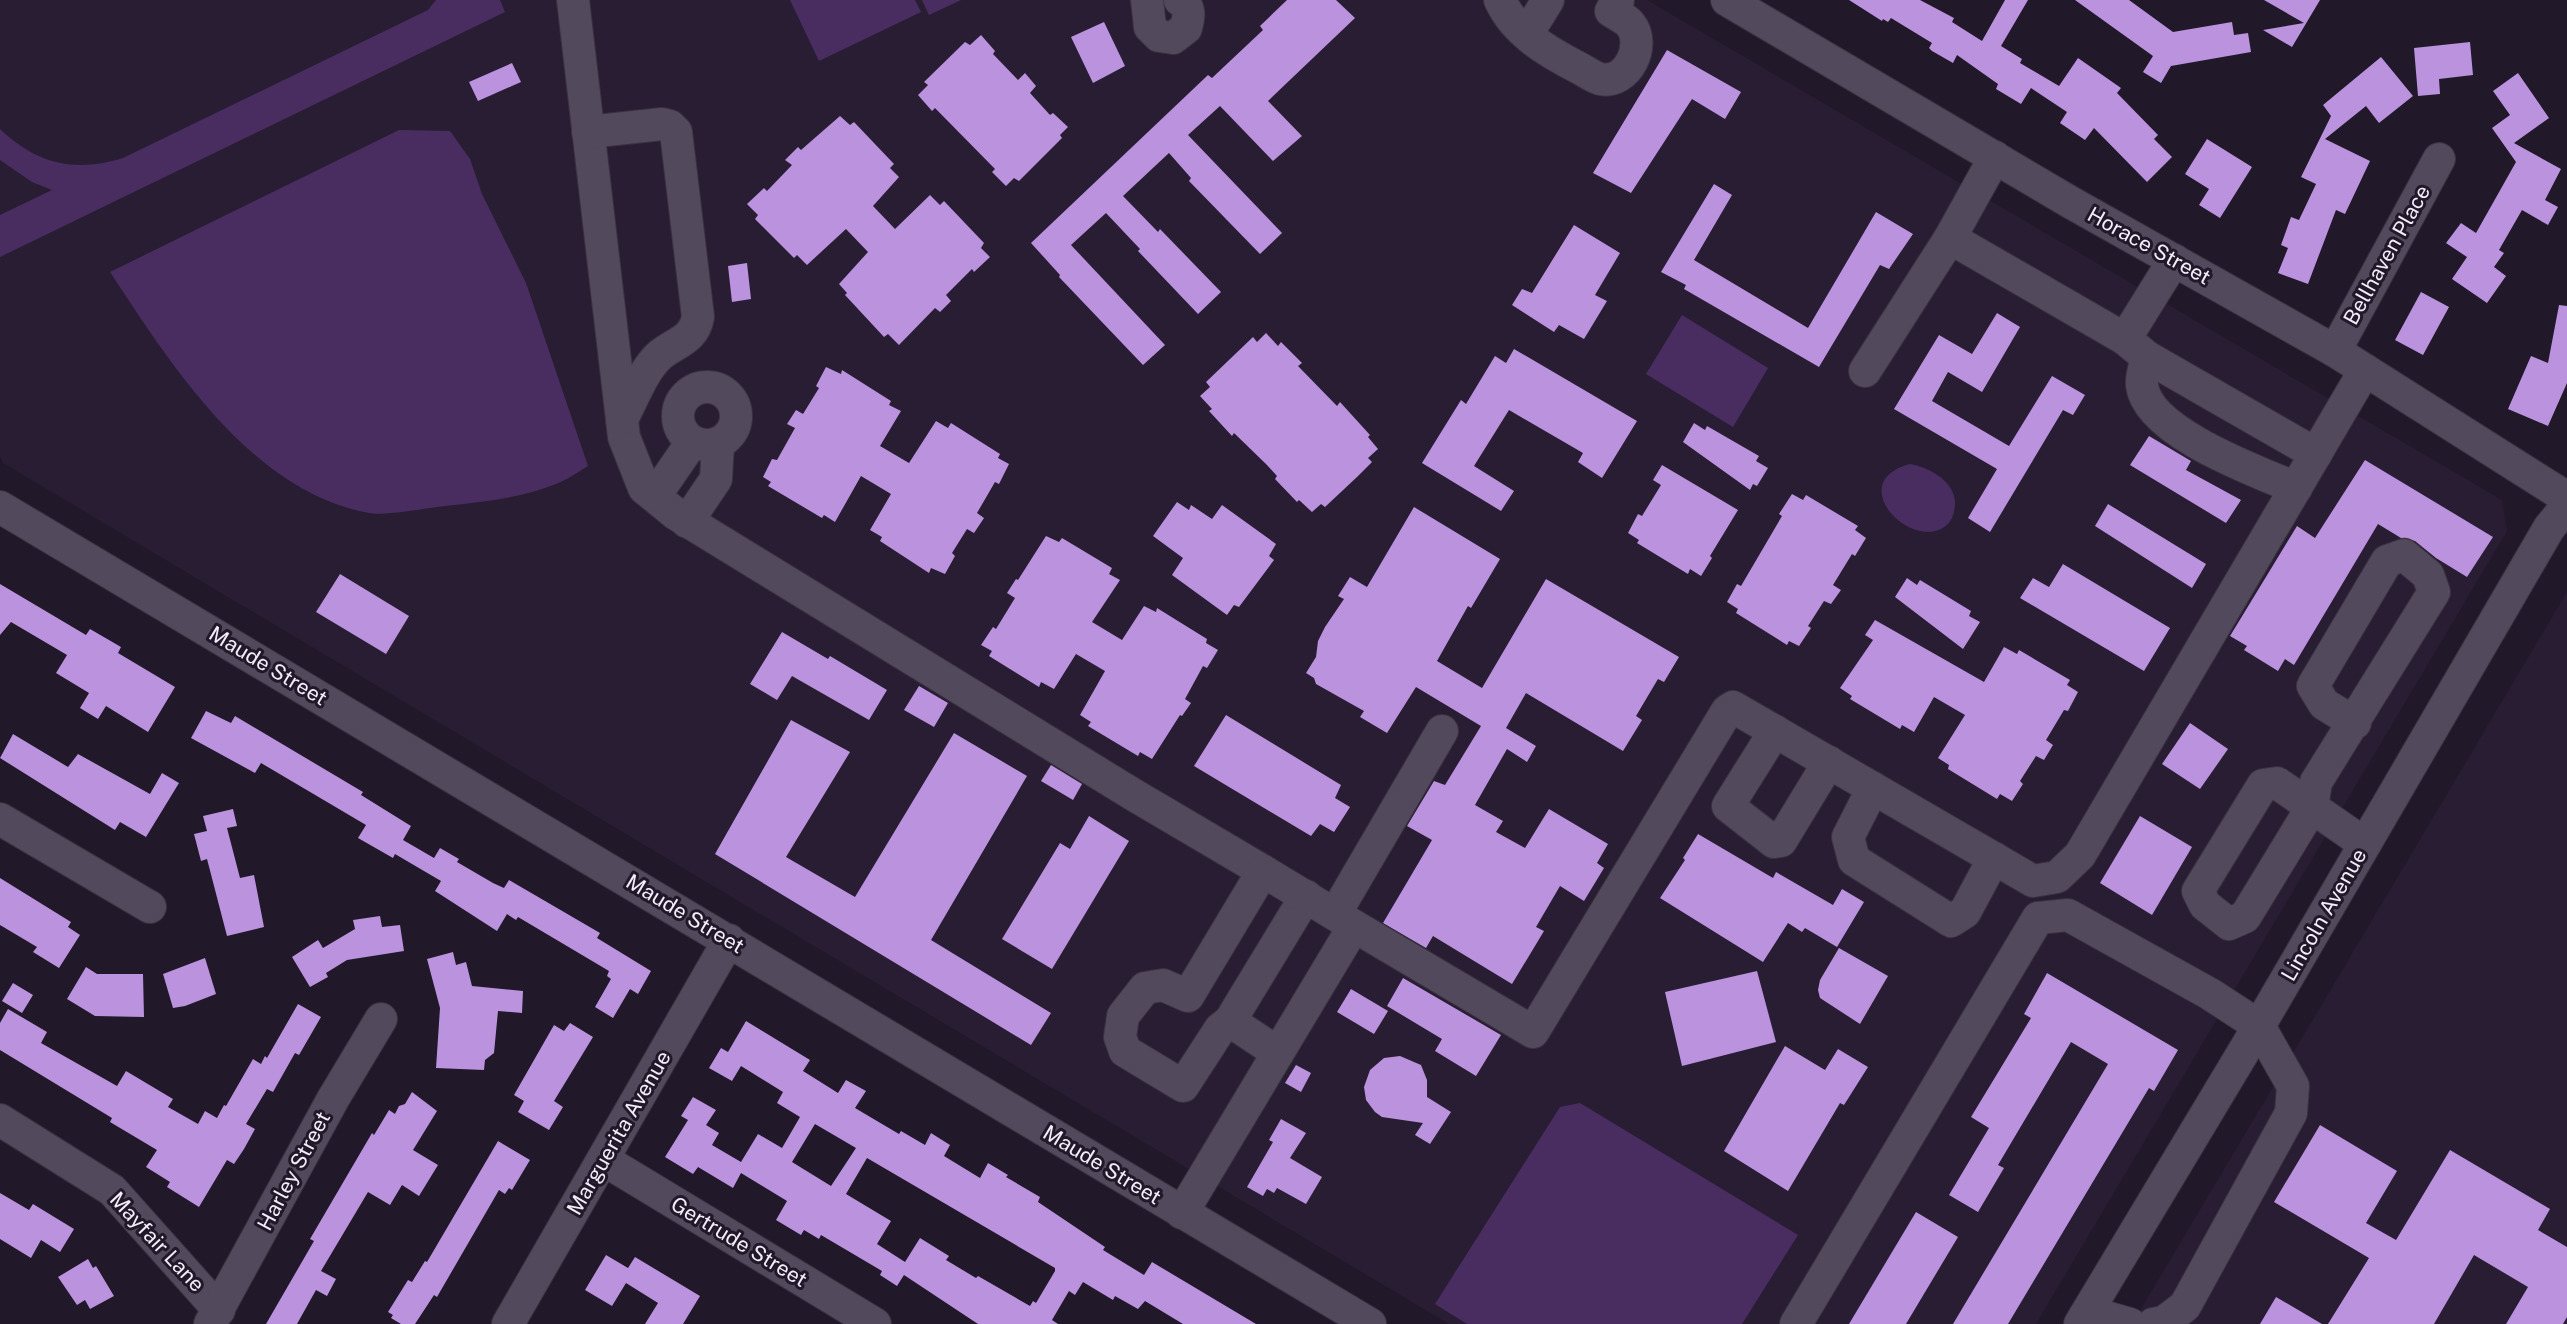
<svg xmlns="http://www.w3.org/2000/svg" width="2567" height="1324" font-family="'Public Sans',sans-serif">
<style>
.built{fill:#291d34}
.green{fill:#492d60}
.building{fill:#ba92de;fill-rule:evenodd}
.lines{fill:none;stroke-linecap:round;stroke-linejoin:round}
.minor-casing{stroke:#39333f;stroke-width:34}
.minor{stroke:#53495c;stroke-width:32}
.labels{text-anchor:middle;stroke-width:6;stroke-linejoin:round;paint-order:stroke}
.street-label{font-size:21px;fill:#f3edf9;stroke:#211829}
</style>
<rect width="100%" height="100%" fill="#211829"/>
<g class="built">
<polygon points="0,0 1647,0 2502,500 2507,531 2036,1324 1449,1324 3,463 0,456"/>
<polygon points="2567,592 2567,1324 2132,1324"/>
</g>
<g class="green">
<path d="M436 0H500L505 12 0 257V215L52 190 32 182 0 160V129C37 164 74 173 123 158L428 10Z"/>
<polygon points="790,0 915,0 921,12 819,61"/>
<polygon points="922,0 961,0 929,15"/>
<path d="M399 130 450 131 470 159 482 194 526 283 588 466C578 472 567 480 556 484 521 498 483 502 445 506 426 508 387 516 369 513 251 492 170 363 110 272Z"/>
<polygon points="1682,315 1768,368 1733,427 1646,374"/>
<path d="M1910 464C1932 468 1961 485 1954 511 1953 519 1948 525 1941 529 1905 546 1846 481 1910 464Z"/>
<polygon points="1580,1103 1798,1235 1742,1324 1467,1324 1435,1304 1560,1107"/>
</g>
<g class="building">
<polygon points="1287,0 1336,0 1355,18 1268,101 1302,136 1273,161 1220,106 1188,135 1282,233 1260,254 1189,181 1191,178 1169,153 1123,196 1158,232 1160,229 1221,292 1198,314 1138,251 1140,249 1106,213 1071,245 1165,345 1143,365 1059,277 1060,275 1031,243 1208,75 1212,78 1263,30 1260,26"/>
<polygon points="1849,0 1920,0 1954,18 1952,22 1982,41 2005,0 2028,0 2001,46 2022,59 2020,63 2059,86 2078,58 2121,88 2117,93 2158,135 2154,139 2172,157 2147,182 2094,128 2085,140 2060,123 2067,112 2031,88 2021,104 1996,89 1998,84 1957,55 1953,63 1932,51 1929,48 1932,43 1891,18 1888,22 1883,19 1882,21"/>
<polygon points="2075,0 2129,0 2173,32 2232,22 2234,35 2248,33 2251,52 2171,66 2161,83 2143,72 2153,56"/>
<polygon points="2264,0 2320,0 2292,47 2263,30 2304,23"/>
<polygon points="1104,22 1125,66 1093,83 1071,37"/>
<polygon points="981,35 995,51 993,54 1018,80 1025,73 1036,86 1030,93 1050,115 1053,113 1068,127 1060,135 1062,138 1019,181 1014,178 1006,186 992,172 995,169 935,108 932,111 918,95 928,85 924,82 965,42 970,45"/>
<polygon points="2470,42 2473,75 2439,79 2440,94 2418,96 2414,48"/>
<polygon points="1667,50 1741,92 1725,119 1692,99 1631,193 1593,173"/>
<polygon points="2381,57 2413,96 2379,123 2366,106 2325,139 2370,161 2345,214 2336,210 2308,284 2278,273 2288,248 2281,245 2291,217 2299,220 2316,184 2301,177 2331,116 2323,105"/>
<polygon points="512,63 521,82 478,101 469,82"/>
<polygon points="2518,73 2549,118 2514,143 2561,169 2545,200 2558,207 2548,225 2522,210 2499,250 2504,253 2494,267 2506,276 2487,303 2452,279 2467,257 2446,243 2461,223 2476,233 2516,162 2492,128 2510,115 2493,91"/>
<polygon points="840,116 850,125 854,122 894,164 890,168 899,177 873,206 895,229 930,195 940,205 944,201 984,243 981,248 990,257 974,272 972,269 946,295 951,301 940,312 935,308 899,345 888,334 884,337 845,295 847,293 839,284 868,252 846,229 807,265 797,255 794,258 755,219 758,215 747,204 764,188 767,191 792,165 785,160 798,147 801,150"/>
<polygon points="2207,139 2252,167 2220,218 2199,205 2209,189 2185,174"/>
<polygon points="1714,184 1732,195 1694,260 1808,328 1876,212 1913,234 1889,269 1880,265 1819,367 1684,289 1686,285 1661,272"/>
<polygon points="1574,225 1620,253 1595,295 1607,301 1584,339 1559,325 1554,332 1512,305 1522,289 1532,293"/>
<polygon points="747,263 751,299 732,302 728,266"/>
<polygon points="2421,292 2449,307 2423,355 2395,340"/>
<polygon points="2559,305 2567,306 2567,383 2548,426 2508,409 2531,356 2548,363"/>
<polygon points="1997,313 2020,327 1982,392 1948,372 1932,401 2009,446 2052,376 2085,395 2073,415 2063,410 1990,532 1968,518 1997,469 1894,409 1939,335 1972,354"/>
<polygon points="1266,333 1278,346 1281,342 1302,363 1298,366 1337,406 1340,402 1370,435 1368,437 1378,449 1368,458 1372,462 1357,477 1325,507 1321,504 1312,512 1299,500 1297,502 1275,479 1277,476 1266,464 1234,433 1232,436 1209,411 1212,409 1200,396 1210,387 1206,382 1253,337 1257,342"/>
<polygon points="1514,349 1637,421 1602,478 1578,462 1583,453 1509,410 1474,466 1514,491 1501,511 1422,463 1461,400 1466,404 1495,356 1506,363"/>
<polygon points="826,367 841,374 842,370 891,401 889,405 901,411 880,446 909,463 936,421 948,428 951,423 1000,454 998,458 1009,464 999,484 995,482 977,513 984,518 974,533 967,529 952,553 955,556 945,574 931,568 929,573 880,541 882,537 870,530 891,494 861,476 835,522 824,515 822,518 768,486 771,482 763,477 772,459 777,460 795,428 787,424 796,410 803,414 819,388 816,386"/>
<polygon points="1694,423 1705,430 1707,426 1759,456 1756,461 1768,468 1757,486 1753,484 1750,490 1683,442"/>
<polygon points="2149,436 2191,461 2186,470 2241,500 2226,523 2130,465"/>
<polygon points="2365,460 2493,537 2467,577 2436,558 2415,541 2401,538 2378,524 2294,665 2285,659 2278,671 2244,650 2247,646 2230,636 2297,526 2315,538"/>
<polygon points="1662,465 1738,510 1710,556 1712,558 1701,576 1690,569 1688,574 1637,543 1639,540 1628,533 1638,514 1642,516 1661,485 1653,480"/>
<polygon points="1792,494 1803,500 1806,495 1858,526 1855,530 1866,538 1855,556 1852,554 1833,585 1841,590 1831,604 1824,601 1808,626 1811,628 1799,646 1789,641 1787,645 1736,613 1738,609 1727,602 1737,584 1741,586 1782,516 1779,514"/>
<polygon points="1177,502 1189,510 1191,505 1212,519 1222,505 1276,544 1269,556 1274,560 1239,607 1234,605 1227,615 1172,575 1183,558 1153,536"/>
<polygon points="2108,504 2206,564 2192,588 2095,526"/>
<polygon points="1414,507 1500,559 1471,608 1468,606 1437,661 1482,688 1546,579 1679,657 1664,682 1658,679 1636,716 1642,720 1623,751 1526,693 1506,728 1536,746 1527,762 1507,749 1475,805 1503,821 1496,832 1525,848 1549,809 1608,844 1597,863 1604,868 1584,901 1560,886 1536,927 1544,931 1512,984 1433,936 1426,948 1383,923 1432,840 1407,826 1434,781 1445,785 1481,726 1416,687 1387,733 1360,717 1364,711 1316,684 1314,678 1306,673 1316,657 1318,641 1325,627 1344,599 1338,596 1350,577 1367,587"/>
<polygon points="1046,536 1059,542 1062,538 1112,568 1109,574 1120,580 1092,622 1122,640 1144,606 1156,612 1157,608 1207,639 1206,643 1218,650 1207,668 1203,666 1185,699 1191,703 1182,716 1180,715 1152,759 1140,752 1138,756 1088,726 1091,722 1080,715 1105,671 1076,654 1054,689 1041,682 1039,687 989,656 992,651 981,645 993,627 996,629 1015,598 1007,593 1016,579 1018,580"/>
<polygon points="2063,564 2170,628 2144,671 2020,598 2033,578 2049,587"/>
<polygon points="340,574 409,616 386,654 316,612"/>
<polygon points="1907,578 1917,585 1920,580 1971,611 1969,616 1980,622 1963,649 1895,597"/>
<polygon points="0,584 86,635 90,629 121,647 118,653 175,687 148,732 106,706 98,719 80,708 89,693 56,673 67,655 11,622 0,635"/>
<polygon points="1875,620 1984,682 2004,647 2017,654 2019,650 2070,680 2067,685 2078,692 2068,711 2064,710 2046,740 2053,745 2044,760 2036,756 2020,781 2023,784 2012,801 2000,794 1997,799 1948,769 1949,765 1938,758 1965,715 1934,697 1914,732 1902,725 1900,729 1850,699 1852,696 1840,688 1873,640 1865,635"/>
<polygon points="782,632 828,659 830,656 887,690 869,720 792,676 777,700 750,684"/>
<polygon points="919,686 948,703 934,727 904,710"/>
<polygon points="206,711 231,723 235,716 363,792 361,795 411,826 403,840 434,858 440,848 459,859 457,862 493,883 504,888 509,880 600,933 597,938 651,971 638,994 630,989 613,1018 595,1007 611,979 607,976 609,971 518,917 516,920 507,914 497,931 435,891 441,881 395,854 393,858 358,838 366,825 261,763 255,773 191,738"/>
<polygon points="1226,715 1341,785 1335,798 1350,807 1334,832 1320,824 1311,836 1194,766"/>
<polygon points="791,720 850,752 786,857 855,897 954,733 1027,776 931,940 1051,1013 1031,1045 715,854"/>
<polygon points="2190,723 2228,749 2200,789 2162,764"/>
<polygon points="13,734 68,767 78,754 150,794 162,773 179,783 146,837 120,822 115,830 0,758"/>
<polygon points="1051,765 1082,784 1073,800 1041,781"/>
<polygon points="233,809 237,826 227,828 240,878 254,875 264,927 227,936 207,859 201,861 194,834 207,831 203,816"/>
<polygon points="1089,816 1129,841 1052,969 1002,939 1060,843 1070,849"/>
<polygon points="2140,816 2192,847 2152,915 2100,883"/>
<polygon points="1698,834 1773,878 1776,872 1833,905 1842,889 1864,902 1837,947 1805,928 1802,932 1788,923 1763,962 1660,898 1685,860 1683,858"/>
<polygon points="0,878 71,922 68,927 80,935 59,968 33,952 37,947 0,925"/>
<polygon points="380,916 382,927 400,925 404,951 347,960 326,973 328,977 310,987 292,957 318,940 323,948 355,929 353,920"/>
<polygon points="1839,948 1888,976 1860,1024 1820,998 1818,990 1820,980"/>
<polygon points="453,952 456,965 466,962 472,986 523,991 522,1013 498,1011 494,1053 485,1060 484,1070 436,1068 440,1008 427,959"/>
<polygon points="205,958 216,994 185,1006 173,1008 163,974"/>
<polygon points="86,967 97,974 143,974 144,1017 95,1016 67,999"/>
<polygon points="1757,971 1776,1042 1682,1066 1665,992"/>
<polygon points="2047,973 2178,1050 2154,1091 2149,1088 2008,1324 1953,1324 2108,1064 2071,1042 1998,1165 2004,1168 1978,1212 1949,1195 1989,1128 1971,1117 2031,1018 2024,1014"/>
<polygon points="1403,978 1501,1035 1476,1076 1435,1051 1442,1039 1387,1006"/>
<polygon points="13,983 33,995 22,1013 2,1001"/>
<polygon points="1351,989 1388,1011 1374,1034 1337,1012"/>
<polygon points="298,1004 321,1017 299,1055 295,1053 273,1092 267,1089 246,1124 255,1129 244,1149 234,1164 227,1160 199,1207 167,1187 170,1182 146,1167 157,1150 110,1122 112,1118 0,1050 0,1023 8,1009 47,1032 41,1043 117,1086 126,1071 173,1099 168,1107 198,1124 205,1111 217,1118 224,1105 226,1106 253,1059 261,1064 265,1056 267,1058"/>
<path d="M746 1021 810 1060 803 1071 838 1093 846 1080 866 1091 855 1108 899 1134 901 1131 925 1145 931 1133 950 1145 944 1156 980 1178 988 1163 1008 1175 1006 1177 1040 1197 1038 1202 1105 1247 1103 1250 1144 1275 1152 1262 1256 1324H1183L1145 1301 1138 1309 1115 1296 1113 1300 1083 1282 1075 1295 1069 1291 1052 1320 1058 1324H978L904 1275 897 1286 880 1275 882 1271 821 1235 819 1239 804 1230 801 1235 776 1220 787 1201 741 1173 733 1188 698 1167 693 1174 665 1157 688 1120 681 1116 693 1097 716 1110 706 1125 719 1133 712 1145 741 1162 758 1134 782 1148 800 1117 777 1103 783 1092 741 1066 732 1081 709 1068 721 1048 728 1052ZM815 1124 856 1148 831 1186 792 1162ZM867 1158 1055 1268V1271L1036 1303 1033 1301 1030 1306 978 1276 976 1278 946 1260 949 1256 920 1238 905 1262 877 1244 891 1221 846 1194Z"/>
<polygon points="570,1023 593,1037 554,1101 563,1107 549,1130 518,1112 524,1101 514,1095 554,1025 564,1031"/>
<polygon points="1785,1046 1825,1070 1838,1049 1868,1067 1844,1105 1840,1103 1788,1191 1724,1151"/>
<polygon points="1400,1056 1421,1065 1427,1080 1427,1097 1451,1112 1430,1144 1415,1135 1423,1123 1382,1117 1375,1112 1366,1100 1364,1087 1370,1070 1384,1058"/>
<polygon points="1296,1065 1311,1073 1301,1092 1285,1083"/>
<polygon points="412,1092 437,1111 413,1150 438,1165 419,1196 402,1185 390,1205 368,1192 321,1271 336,1279 327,1296 316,1290 297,1324 266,1324 314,1241 310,1239 372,1133 374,1135 389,1110 395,1114 399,1106 405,1104"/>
<polygon points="1281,1119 1306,1133 1290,1158 1322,1177 1306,1204 1277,1188 1274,1193 1267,1189 1263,1196 1247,1187 1273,1142 1269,1140"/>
<polygon points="2320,1125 2397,1171 2366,1223 2396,1240 2450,1150 2550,1209 2538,1230 2567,1247 2567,1317 2563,1324 2506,1324 2528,1287 2474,1255 2434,1324 2328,1324 2369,1258 2274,1202"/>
<polygon points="498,1141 530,1160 512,1190 509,1188 505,1194 499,1190 437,1297 434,1295 415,1324 401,1324 391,1318 393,1315 388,1312 408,1280 412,1282 425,1261 427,1262"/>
<polygon points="0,1193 29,1210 33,1204 74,1229 60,1252 41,1240 31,1258 0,1239"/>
<polygon points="1916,1212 1958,1237 1906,1324 1849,1324"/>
<polygon points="606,1255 628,1268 635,1257 700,1296 683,1324 645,1324 658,1303 626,1283 612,1306 585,1290"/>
<polygon points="88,1259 93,1268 96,1266 114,1296 90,1309 85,1300 77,1305 58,1277"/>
<polygon points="2276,1297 2322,1324 2260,1324"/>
</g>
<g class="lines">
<defs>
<g id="minor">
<polyline points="573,0 624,437 644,488 676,514 1134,795 1263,871"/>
<path d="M1147 0 1150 27 1159 36 1173 38 1186 28C1189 17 1191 7 1180 0"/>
<path d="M1500 0C1515 33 1548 52 1579 68 1585 71 1593 77 1600 79 1628 85 1647 44 1630 24 1626 19 1617 15 1611 11L1618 0"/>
<polyline points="1727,0 2070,202 2335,351 2567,498"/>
<polyline points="1527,34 1548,0"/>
<path d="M588 132 662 124 670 126 676 132 698 317C694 340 676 342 660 355 643 370 633 399 622 419"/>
<polyline points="1950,238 2125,339 2147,357 2316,454"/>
<polyline points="2125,339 2174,260"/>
<polyline points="2335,351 2439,159"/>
<path d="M2147 357C2145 366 2141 376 2142 385 2147 432 2256 471 2296 488"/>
<polyline points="1865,371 1950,238 1995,157"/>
<circle cx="707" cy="416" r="29"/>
<polyline points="655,496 692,442"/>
<polyline points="0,507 1370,1324"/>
<polyline points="687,522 716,479 718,443"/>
<polyline points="2355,723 2324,704 2313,686 2387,561 2404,555 2428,575 2434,592 2316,782 2312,807 2245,917 2229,924 2205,905 2198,891 2263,785 2277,783 2365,844"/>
<polyline points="1775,731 1728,806 1774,842 1781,841 1829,762"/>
<polyline points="1873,788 1848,837 1854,860 1951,921 1965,912 1994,858"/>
<polyline points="0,819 150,907"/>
<polyline points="1335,914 1442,731"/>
<polyline points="1354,926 1533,1032 1727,711 1733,707 2033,881 2057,877 2080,855 2365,370"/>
<polyline points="1230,1021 1306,896"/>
<polyline points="0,1120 112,1190 219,1310"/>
<polyline points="604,1160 875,1324"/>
<polyline points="1182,1213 1354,926 1263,871 1188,996 1163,985 1145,988 1123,1016 1120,1037 1125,1051 1183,1086 1220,1029 1230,1021 1278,1053"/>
<polyline points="2088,1312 2130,1324"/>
<polyline points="210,1324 333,1099 381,1019"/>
<polyline points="508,1324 729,940"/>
<polyline points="1796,1324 2038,918 2068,915 2210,994 2259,1026 2293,1086 2291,1113 2185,1306 2164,1322 2153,1324"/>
<polyline points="2080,1324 2259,1026 2549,528 2567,506"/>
</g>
</defs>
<use href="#minor" class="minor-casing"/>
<use href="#minor" class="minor"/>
</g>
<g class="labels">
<g class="street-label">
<text transform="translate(2149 246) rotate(29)" y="7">Horace Street</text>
<text transform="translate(2387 255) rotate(-61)" y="7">Bellhaven Place</text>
<text transform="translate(268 666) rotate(31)" y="7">Maude Street</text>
<text transform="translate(685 914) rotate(31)" y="7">Maude Street</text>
<text transform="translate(2324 915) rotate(-60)" y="7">Lincoln Avenue</text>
<text transform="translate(619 1133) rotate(-60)" y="7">Marguerita Avenue</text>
<text transform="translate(1102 1165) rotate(31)" y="7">Maude Street</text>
<text transform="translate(294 1171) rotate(-62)" y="7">Harley Street</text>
<text transform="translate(157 1242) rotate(47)" y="7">Mayfair Lane</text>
<text transform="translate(739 1242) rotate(31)" y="7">Gertrude Street</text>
</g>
</g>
</svg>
